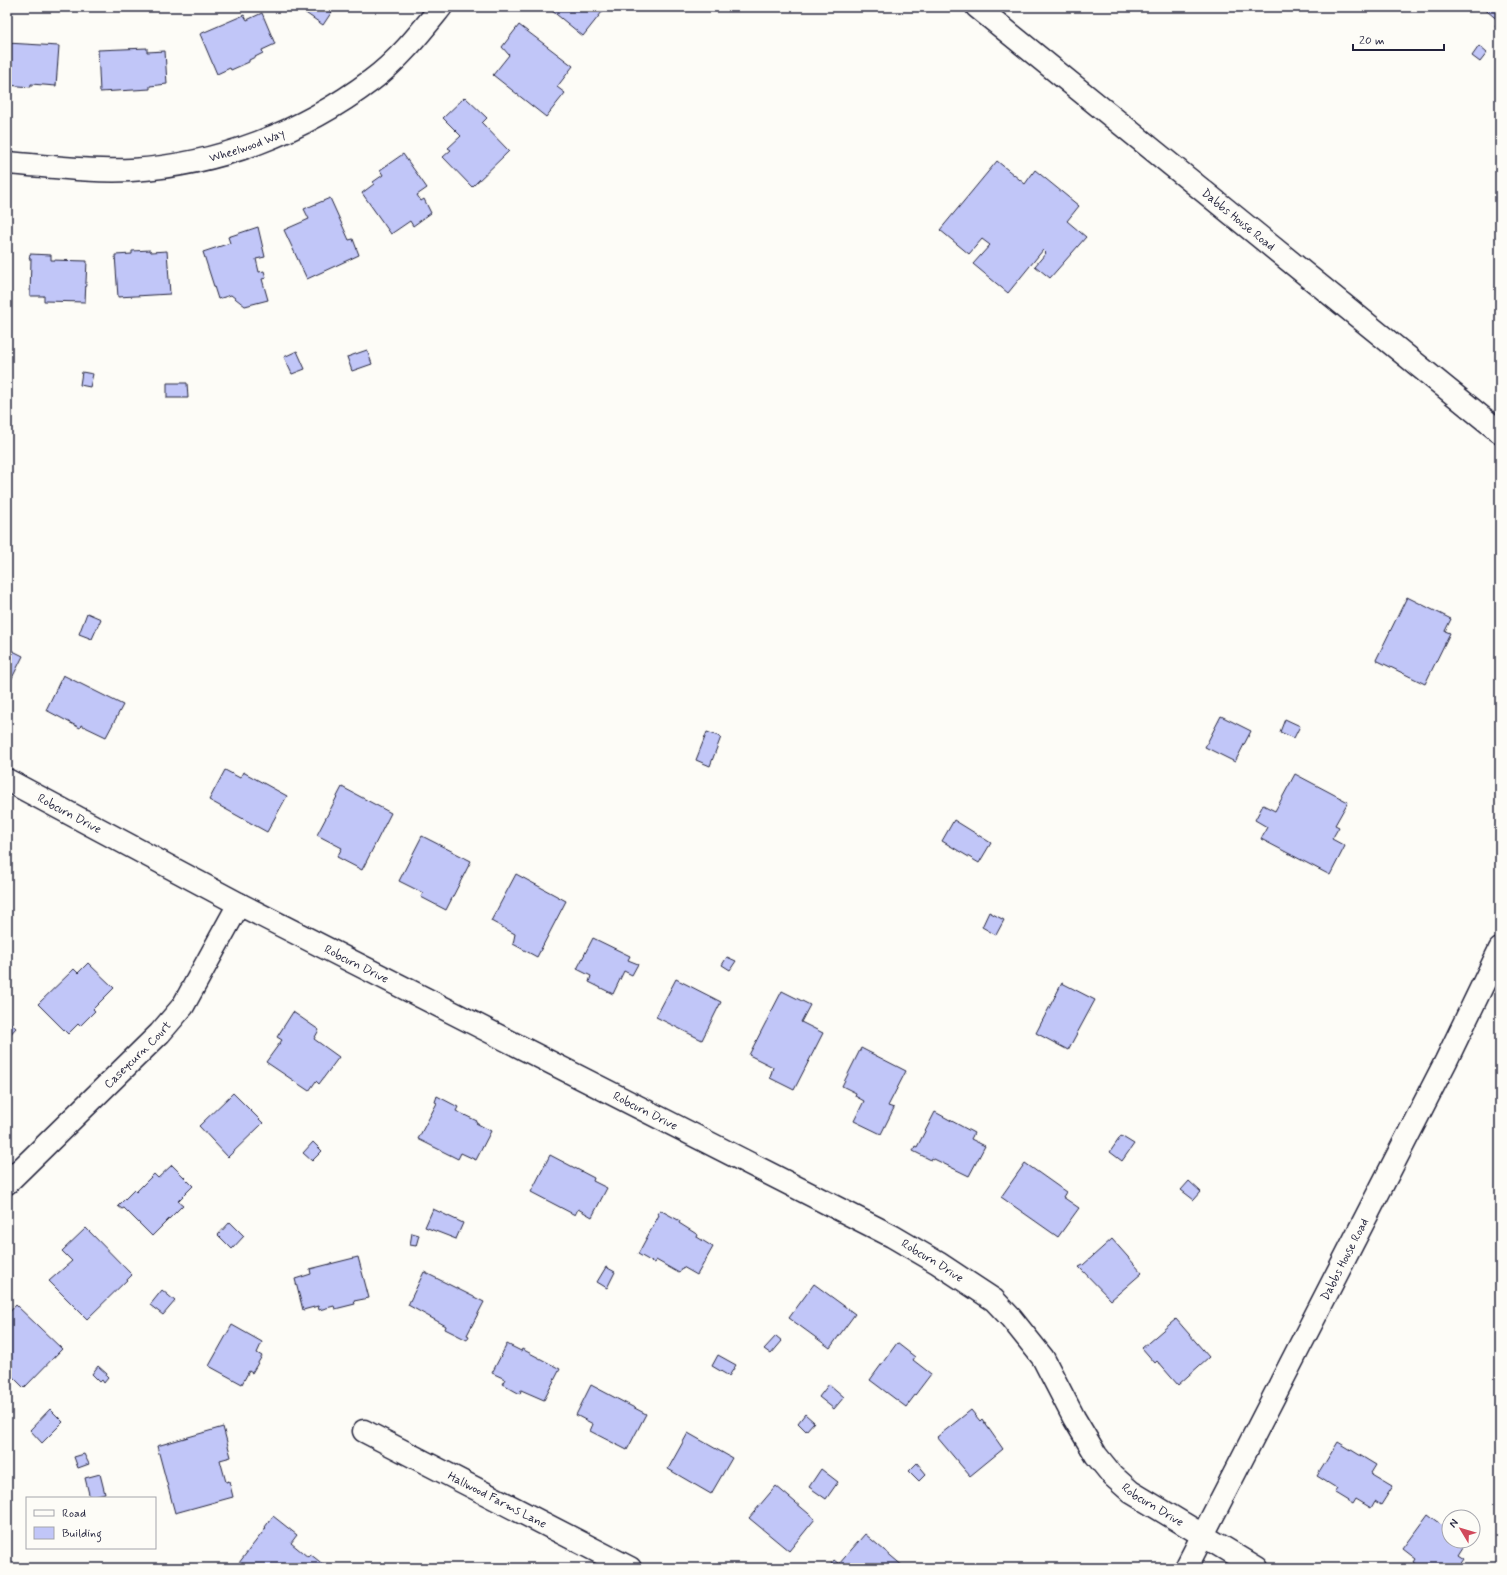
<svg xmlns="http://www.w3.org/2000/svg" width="1507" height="1575" font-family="Mynerve,sans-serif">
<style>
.building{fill:#c1c6f8;stroke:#22223b}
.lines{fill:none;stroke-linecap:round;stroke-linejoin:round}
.minor-casing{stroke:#22223b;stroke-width:25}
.minor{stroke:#fdfcf7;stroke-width:22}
.labels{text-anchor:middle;stroke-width:3.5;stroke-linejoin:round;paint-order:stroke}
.street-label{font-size:12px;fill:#22223b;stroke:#fdfcf7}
</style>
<rect width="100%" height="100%" fill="#fdfcf7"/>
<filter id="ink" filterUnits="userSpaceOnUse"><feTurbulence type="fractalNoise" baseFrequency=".025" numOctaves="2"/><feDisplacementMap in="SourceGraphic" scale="8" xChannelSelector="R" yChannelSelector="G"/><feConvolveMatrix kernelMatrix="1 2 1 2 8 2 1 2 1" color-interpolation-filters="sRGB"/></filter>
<g filter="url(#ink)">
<g class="building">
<polygon points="297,7 335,7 323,25"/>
<polygon points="553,7 606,7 583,36 551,10"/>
<polygon points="1468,7 1477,7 1473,11"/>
<polygon points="1482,7 1500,7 1500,30 1495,26 1499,21"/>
<polygon points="262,13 275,44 262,50 263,53 249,60 249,62 231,70 230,68 217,74 200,34 244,15 247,20"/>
<polygon points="519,25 573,66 557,87 565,93 546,117 493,75 509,55 502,47"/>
<polygon points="7,43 59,46 56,86 31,84 31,87 7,85"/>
<polygon points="1479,46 1487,53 1480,62 1472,56"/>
<polygon points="147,48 147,52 165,51 167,84 150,86 150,89 100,92 98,50"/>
<polygon points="465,97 487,118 482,123 509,151 472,187 443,157 451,150 448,148 461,136 443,118"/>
<polygon points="403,154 427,188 417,195 421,201 424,199 431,213 413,226 410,221 391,234 362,193 374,184 373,182 383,175 380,170"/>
<polygon points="997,161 1025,184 1035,170 1079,206 1067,221 1086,237 1050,278 1035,266 1046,253 1043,250 1008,293 973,264 990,245 982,239 969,254 940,230"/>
<polygon points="330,198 349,240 353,239 359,255 307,279 284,230 309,219 304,209"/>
<polygon points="258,227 265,257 256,259 259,272 264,271 266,278 262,279 268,300 245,306 231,295 218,299 203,252 230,243 228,237"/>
<polygon points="150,250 151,252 167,251 170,294 118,297 115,255 132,254 132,251"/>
<polygon points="30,254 51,255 51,260 87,261 85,302 44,301 44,296 30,296 31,259 29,259"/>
<polygon points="367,350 372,364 352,371 347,357"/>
<polygon points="297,351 305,369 292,374 284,357"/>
<polygon points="82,372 93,374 90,387 80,385"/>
<polygon points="167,383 187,383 188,398 167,398"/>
<polygon points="1407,597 1451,619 1445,631 1450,633 1425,684 1376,660"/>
<polygon points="87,613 101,619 92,639 79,634"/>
<polygon points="7,648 23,656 7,688"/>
<polygon points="63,675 123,705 106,737 81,725 80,728 46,710"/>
<polygon points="1221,716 1251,731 1235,762 1205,747"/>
<polygon points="1285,719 1300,726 1294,738 1280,732"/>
<polygon points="707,732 721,737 710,766 696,760"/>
<polygon points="225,770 240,778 243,772 287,796 267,832 209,800"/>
<polygon points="1295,774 1348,802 1335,825 1339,827 1332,839 1345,846 1330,875 1261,839 1267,827 1255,820 1263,805 1275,811"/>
<polygon points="342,787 391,813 362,870 337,857 342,848 317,835"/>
<polygon points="954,820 991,843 979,863 942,841"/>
<polygon points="422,836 471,861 446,910 421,897 423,893 399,881"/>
<polygon points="516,874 566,901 537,957 513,944 515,934 491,921"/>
<polygon points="989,912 1004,920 996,935 982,927"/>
<polygon points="593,938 630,956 628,960 638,964 632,975 624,971 613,994 589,982 591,976 577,969"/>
<polygon points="727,957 736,961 730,970 722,965"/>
<polygon points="88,963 114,988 93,1009 95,1011 80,1026 78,1024 68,1034 38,1004 74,969 78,973"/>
<polygon points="676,979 721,1002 702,1040 656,1017"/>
<polygon points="1062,983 1095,1000 1068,1050 1036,1033"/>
<polygon points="782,991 810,1005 801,1022 823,1033 794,1090 770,1078 773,1067 749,1055"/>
<polygon points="293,1012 319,1030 314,1039 339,1057 319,1084 316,1081 309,1091 266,1062 282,1040 277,1037"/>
<polygon points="7,1020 16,1028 7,1038"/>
<polygon points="861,1048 906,1071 888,1106 894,1108 881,1134 854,1121 864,1101 855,1096 856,1093 842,1086"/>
<polygon points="233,1093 263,1123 228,1157 199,1126"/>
<polygon points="437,1096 458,1107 456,1111 477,1121 476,1123 491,1131 476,1160 461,1153 458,1159 418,1139 437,1103 435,1102"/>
<polygon points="935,1112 974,1133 971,1139 985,1146 969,1176 932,1158 931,1160 913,1151 915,1146 917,1147"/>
<polygon points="1121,1136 1134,1144 1122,1161 1110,1152"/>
<polygon points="313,1142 322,1151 312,1161 303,1153"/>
<polygon points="550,1155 594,1178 593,1181 607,1188 592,1217 578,1209 575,1215 531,1192"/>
<polygon points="1025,1163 1066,1192 1063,1197 1079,1208 1058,1237 1001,1197"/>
<polygon points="172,1165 193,1186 178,1201 183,1205 152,1236 124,1208 122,1209 118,1206 134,1190 136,1192 154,1174 158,1178"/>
<polygon points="1189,1181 1201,1192 1194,1200 1181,1190"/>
<polygon points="433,1209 463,1223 456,1239 425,1227"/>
<polygon points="660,1210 680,1221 679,1223 698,1235 697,1237 713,1247 697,1275 683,1267 679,1273 656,1260 654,1263 638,1254 659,1215 657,1214"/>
<polygon points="230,1222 244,1236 232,1249 218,1235"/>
<polygon points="86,1228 132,1275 87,1319 49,1281 72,1261 62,1251"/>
<polygon points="412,1233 419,1235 416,1246 410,1245"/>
<polygon points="1112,1239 1142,1273 1111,1300 1079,1267 1083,1265"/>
<polygon points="358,1257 369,1298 354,1301 355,1304 335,1309 334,1306 319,1310 318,1306 303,1310 295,1279 311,1274 310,1269"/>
<polygon points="606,1267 615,1272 607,1288 597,1282"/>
<polygon points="424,1272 484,1302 467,1335 469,1336 467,1340 445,1329 446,1326 408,1305"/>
<polygon points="814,1284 855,1314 830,1348 789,1318"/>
<polygon points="162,1290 175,1301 163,1315 150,1305"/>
<polygon points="16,1305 62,1349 24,1388 7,1371 7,1315"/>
<polygon points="1176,1319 1209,1357 1178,1385 1157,1361 1155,1363 1142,1348"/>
<polygon points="232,1325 262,1342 257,1353 262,1356 252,1373 249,1371 242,1384 209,1366"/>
<polygon points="776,1336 782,1341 771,1354 764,1349"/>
<polygon points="897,1343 915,1357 913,1360 931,1374 906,1407 870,1380"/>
<polygon points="507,1344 521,1351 522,1349 560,1369 544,1400 521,1390 520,1394 502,1384 505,1379 492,1373"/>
<polygon points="718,1355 736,1365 729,1376 712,1366"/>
<polygon points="98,1366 107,1374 106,1376 108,1378 104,1383 102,1380 100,1382 92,1374"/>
<polygon points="829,1384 844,1397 834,1409 819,1397"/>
<polygon points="591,1385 646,1414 627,1450 590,1431 593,1424 576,1415"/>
<polygon points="50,1409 63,1422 42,1443 30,1430"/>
<polygon points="971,1410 980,1421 982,1419 1003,1449 970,1476 937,1437"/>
<polygon points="805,1414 814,1422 806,1431 798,1423"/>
<polygon points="223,1427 231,1457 220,1460 226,1482 229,1481 233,1497 175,1513 157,1446"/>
<polygon points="688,1433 732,1458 711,1494 668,1469"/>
<polygon points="1338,1442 1376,1465 1371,1473 1393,1486 1381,1505 1375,1501 1371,1508 1356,1499 1353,1504 1335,1493 1338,1489 1317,1476"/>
<polygon points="84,1454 89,1464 78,1468 74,1457"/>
<polygon points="917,1463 926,1474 919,1481 909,1471"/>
<polygon points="821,1469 838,1482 826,1499 809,1487"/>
<polygon points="100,1474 105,1494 90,1498 85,1478"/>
<polygon points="776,1486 815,1519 789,1551 749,1518"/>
<polygon points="1428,1515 1449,1531 1449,1541 1462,1541 1465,1543 1458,1554 1464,1558 1457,1568 1422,1568 1414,1562 1416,1559 1403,1549"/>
<polygon points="273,1516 297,1535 291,1543 308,1557 310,1554 324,1565 322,1568 235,1568 266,1528 265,1527"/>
<polygon points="865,1534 904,1567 903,1568 828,1568 834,1560 839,1564"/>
</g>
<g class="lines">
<defs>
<g id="minor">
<path id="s1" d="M977 7 1500 432"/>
<path id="s2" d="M7 163C48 166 90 172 131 170 218 165 303 132 372 80 399 60 420 33 441 7"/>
<path id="s3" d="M7 780 239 904 892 1236 938 1263 994 1300 1011 1318 1043 1358 1074 1418 1096 1455 1113 1476 1131 1492 1257 1568"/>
<path id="s4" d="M7 1183 160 1033 183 1006 239 904"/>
<path id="s5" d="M364 1431 630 1568"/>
<path id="s6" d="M1186 1568 1446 1061 1500 949"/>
</g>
</defs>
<use href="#minor" class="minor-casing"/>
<use href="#minor" class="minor"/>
</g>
</g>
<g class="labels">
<g class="street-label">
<text dy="4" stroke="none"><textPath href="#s2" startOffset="243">Wheelwood Way</textPath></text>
<text dy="4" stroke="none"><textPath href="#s1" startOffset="337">Dabbs House Road</textPath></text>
<text dy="4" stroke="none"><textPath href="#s3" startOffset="71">Robcurn Drive</textPath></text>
<text dy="4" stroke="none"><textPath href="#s3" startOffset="395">Robcurn Drive</textPath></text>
<text dy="4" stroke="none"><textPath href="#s4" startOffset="183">Caseycurn Court</textPath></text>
<text dy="4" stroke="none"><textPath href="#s3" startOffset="719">Robcurn Drive</textPath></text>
<text dy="4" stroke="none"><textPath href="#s6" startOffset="347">Dabbs House Road</textPath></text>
<text dy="4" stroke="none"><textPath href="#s3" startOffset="1043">Robcurn Drive</textPath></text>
<text dy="4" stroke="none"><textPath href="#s5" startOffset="150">Hallwood Farms Lane</textPath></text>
<text dy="4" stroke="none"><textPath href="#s3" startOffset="1379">Robcurn Drive</textPath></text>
</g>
</g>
<rect width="1507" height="1575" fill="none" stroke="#fdfcf7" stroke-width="24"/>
<rect x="12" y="12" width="1483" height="1551" fill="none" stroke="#22223b" stroke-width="1.5" filter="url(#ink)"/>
<rect x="26" y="1497" width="130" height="52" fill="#fdfcf7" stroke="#a5a5ac"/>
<rect x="34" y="1510" width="20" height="6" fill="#fdfcf7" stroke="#a5a5ac"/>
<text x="62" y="1517" font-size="12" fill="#22223b">Road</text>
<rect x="34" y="1527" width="20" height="12" fill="#c1c6f8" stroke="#a5a5ac"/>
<text x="62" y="1537" font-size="12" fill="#22223b">Building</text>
<g transform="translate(1461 1529) rotate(308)"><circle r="19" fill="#fdfcf7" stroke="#a5a5ac"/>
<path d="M0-3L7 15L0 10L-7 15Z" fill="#d1495b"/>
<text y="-6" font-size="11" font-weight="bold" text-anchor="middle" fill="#22223b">N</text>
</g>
<path d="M1353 44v6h91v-6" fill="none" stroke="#22223b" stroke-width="2"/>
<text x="1359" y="44" font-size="12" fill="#22223b" stroke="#fdfcf7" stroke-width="3" paint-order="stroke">20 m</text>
</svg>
